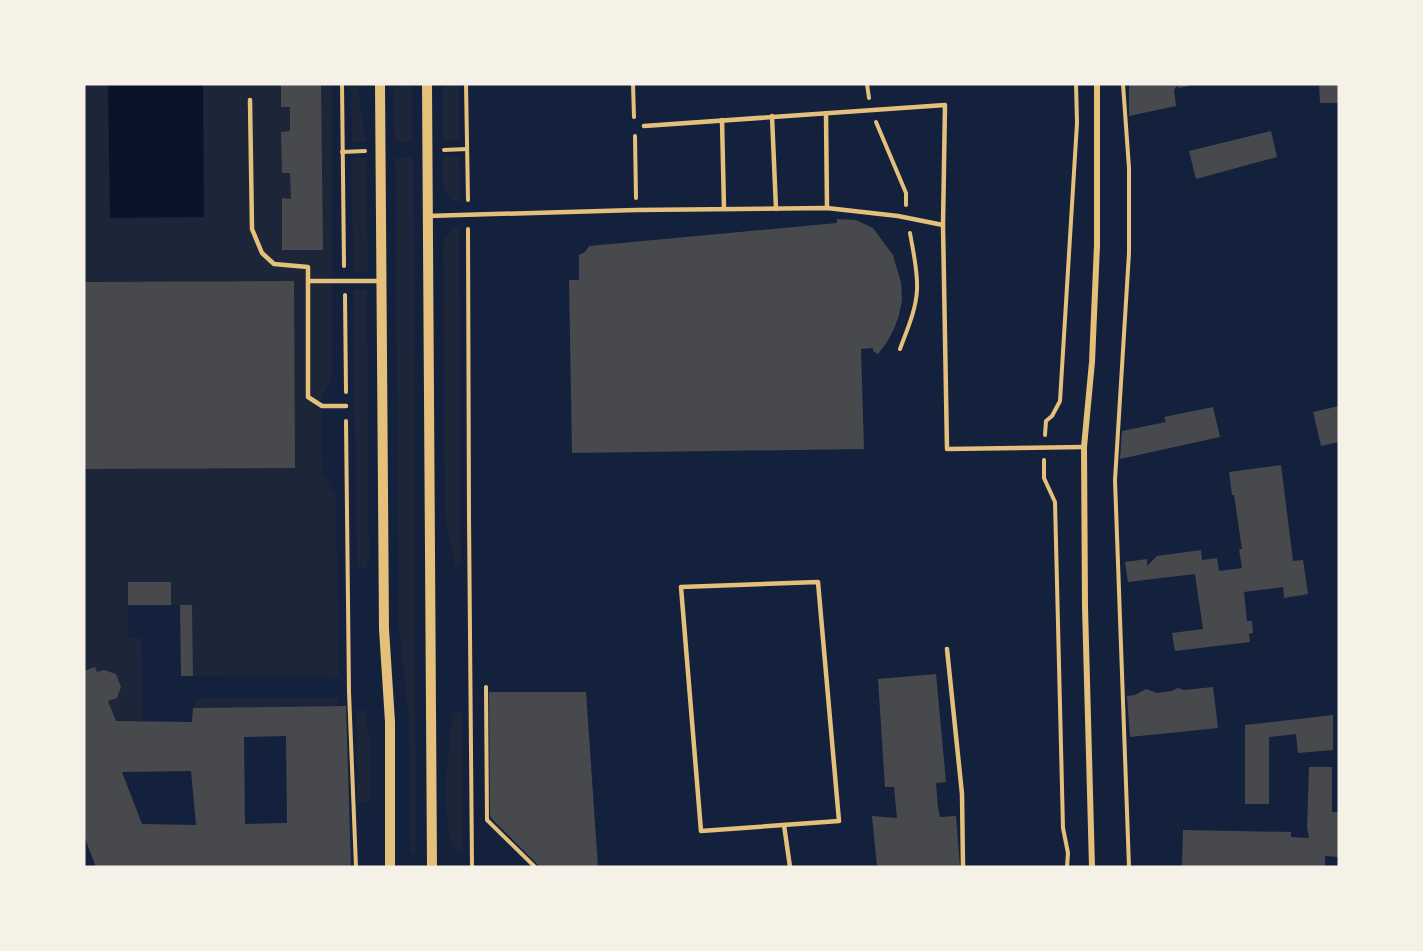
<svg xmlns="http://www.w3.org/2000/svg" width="1423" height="951" font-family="'Source Serif 4',serif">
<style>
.green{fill:#1d2539}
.water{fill:#0b132b}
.building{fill:#48494c;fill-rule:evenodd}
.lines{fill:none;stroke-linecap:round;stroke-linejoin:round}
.path{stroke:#e5c07b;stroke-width:4}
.service{stroke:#e5c07b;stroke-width:4.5}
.minor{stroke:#e5c07b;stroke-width:6}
.tertiary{stroke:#e5c07b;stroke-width:10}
</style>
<rect width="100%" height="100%" fill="#14213d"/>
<g class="green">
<polygon points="84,84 332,84 332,377 321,400 322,473 336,496 339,677 193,676 192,605 171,605 171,582 128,582 128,638 141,638 142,721 116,721 108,701 117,698 121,687 116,674 104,670 97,672 95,667 84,671"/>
<polygon points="394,84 412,84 412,141 395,142"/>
<rect x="443" y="84" width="16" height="56"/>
<polygon points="351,85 357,85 366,142 352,142"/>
<polygon points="443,156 459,156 461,203 452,201 443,188"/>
<polygon points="413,157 416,854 411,854 409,721 399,628 395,158"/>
<polygon points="352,158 366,158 368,272 353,272"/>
<path d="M459 226 461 566H455L445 516 443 244C446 235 450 229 459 226Z"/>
<polygon points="353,290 367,290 369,557 366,570 357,566"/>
<polygon points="339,697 339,706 193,708 199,698"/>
<polygon points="356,710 364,710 370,739 371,802 358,802"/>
<path d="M453 713H462L463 853H456C438 810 448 759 453 713Z"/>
</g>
<polygon class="water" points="108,84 203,84 204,217 110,218"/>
<g class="building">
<polygon points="281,84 321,84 323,250 282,250 282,198 291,199 290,173 282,173 281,132 290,131 290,107 281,107"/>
<polygon points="1129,84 1189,84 1189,86 1179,88 1177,86 1174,90 1176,106 1129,116"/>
<polygon points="1319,84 1339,84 1339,103 1320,103"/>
<polygon points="1271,131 1277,157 1196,179 1189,151"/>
<polygon points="837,219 856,220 873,228 893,255 901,283 902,300 899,315 894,329 887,342 878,354 873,351 873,348 861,349 864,449 572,453 569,280 579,280 579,255 585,252 589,246 837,223"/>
<polygon points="294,281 295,468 84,469 84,282"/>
<polygon points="1339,406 1339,442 1321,446 1313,412"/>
<polygon points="1213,407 1220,437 1120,459 1122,431 1166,422 1164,417"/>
<polygon points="1281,465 1293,561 1303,560 1308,594 1284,598 1283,587 1244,592 1247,621 1252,621 1253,633 1249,634 1250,642 1175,651 1172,633 1203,629 1195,574 1128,582 1125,562 1147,559 1147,566 1157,556 1201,550 1202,560 1217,558 1219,571 1242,568 1239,549 1242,549 1234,495 1232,495 1229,472"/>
<rect x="128" y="582" width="43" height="23"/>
<polygon points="180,605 192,605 193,676 181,676"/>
<path d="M95 667 97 672 104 670 116 674 121 687 117 698 108 701 116 721 192 722 193 708 346 706 351 867H96L84 836V671ZM286 736 287 823 245 824 244 737ZM191 771 196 825 142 824 122 772Z"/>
<polygon points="936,674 946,782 936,783 938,808 940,817 956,816 960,867 877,867 872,816 897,818 894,787 885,787 878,679"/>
<polygon points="1213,687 1218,728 1130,737 1127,696 1135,695 1146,689 1157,693 1171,691 1178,688 1184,690"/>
<polygon points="489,692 586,692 598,867 540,867 492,819 490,815"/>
<polygon points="1333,715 1333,750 1298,753 1296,734 1269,737 1269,804 1245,804 1245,725"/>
<polygon points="1309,767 1332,767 1332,812 1339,812 1339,857 1325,856 1325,867 1182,867 1183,830 1291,832 1291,837 1309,838 1307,828"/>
</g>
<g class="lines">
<g class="path">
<polyline points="342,84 344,266"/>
<polyline points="466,84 468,200"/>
<polyline points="633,84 634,117"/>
<polyline points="867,84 869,98"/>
<polyline points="1123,84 1129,168 1129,253 1115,480 1129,867"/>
<polyline points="876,122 906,193 906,205"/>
<polyline points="635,136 636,198"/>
<polyline points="444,150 467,149"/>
<polyline points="342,152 365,151"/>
<polyline points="468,229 469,517 472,867"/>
<polyline points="345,295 346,392"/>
<path d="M900 349C907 330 916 310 917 290 918 271 913 251 910 233"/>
<polyline points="346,421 349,692 356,867"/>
<polyline points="1045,435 1046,421 1052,416 1060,401 1077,123 1076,84"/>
<polyline points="1044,460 1044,478 1055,502 1063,828 1068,853 1067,867"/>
<polyline points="486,687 487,820 535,867"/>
</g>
<g class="service">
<polyline points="250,100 252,229 262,253 274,264 308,267 308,397 322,406 346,406"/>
<polyline points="826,113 827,208"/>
<polyline points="772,116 776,209"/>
<polyline points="722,120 724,209"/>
<polyline points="644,126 945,105 943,225"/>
<polyline points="427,216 636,210 827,208 898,216 943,225 947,449 1084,447"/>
<polyline points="309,281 382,281"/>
<polygon points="818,582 839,821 701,831 681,587"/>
<polyline points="947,649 962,794 963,867"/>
<polyline points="784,825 790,867"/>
</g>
<polyline class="minor" points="1092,867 1085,607 1084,447 1092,362 1097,245 1097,84"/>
<g class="tertiary">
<polyline points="380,84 384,629 390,722 390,867"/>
<polyline points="427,84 432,867"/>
</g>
</g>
<rect width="1423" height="951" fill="none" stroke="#f6f1e7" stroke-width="171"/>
</svg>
